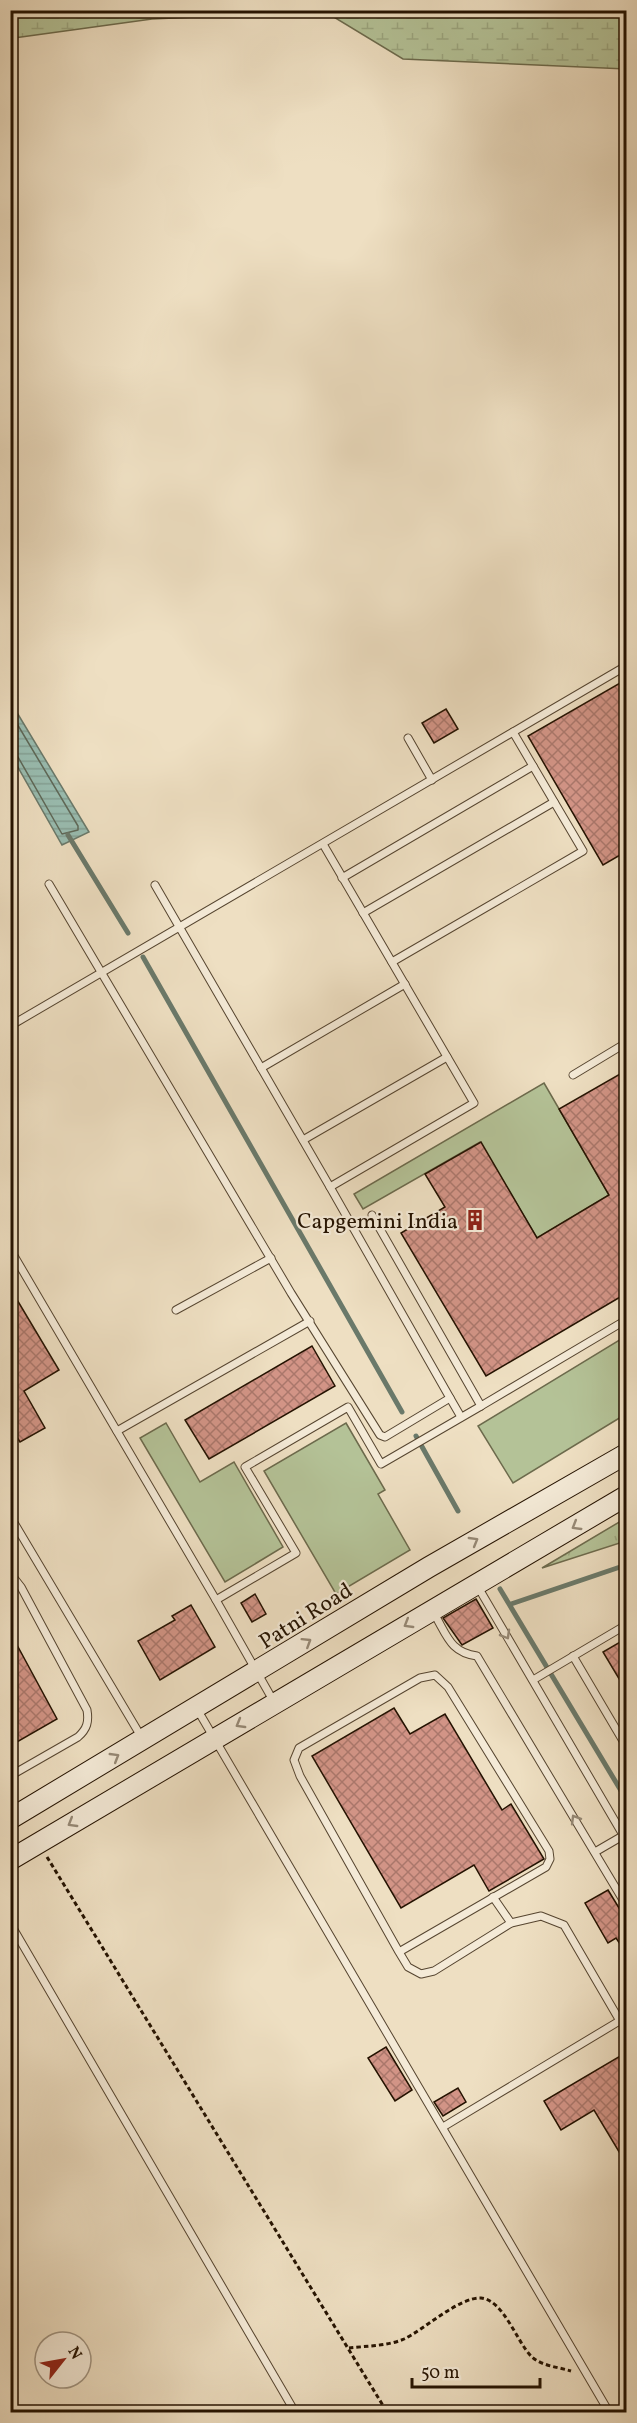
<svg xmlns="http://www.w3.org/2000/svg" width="637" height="2423" font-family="Vollkorn,serif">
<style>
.grass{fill:#b4c297;stroke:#6c6a4c;stroke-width:1.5}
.wetland{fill:url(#wetland-marsh);stroke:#6c6a4c;stroke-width:1.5}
.park{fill:url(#park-tufts);stroke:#6c6a4c;stroke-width:1.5}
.water{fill:url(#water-rules);stroke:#6a796a;stroke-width:1.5}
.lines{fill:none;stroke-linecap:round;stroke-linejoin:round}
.shore{stroke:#5e6858;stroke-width:1.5}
.stream{stroke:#6a796a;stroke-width:5}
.building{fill:url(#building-cross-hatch);stroke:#241200;stroke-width:1.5}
.lane-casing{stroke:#564530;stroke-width:9}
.secondary-casing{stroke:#241200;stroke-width:22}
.path{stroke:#241200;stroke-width:3;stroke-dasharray:4.5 3;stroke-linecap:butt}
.lane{stroke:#f4ead7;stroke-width:7}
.secondary{stroke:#f4ead7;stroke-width:20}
.oneway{stroke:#968976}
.labels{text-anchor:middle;stroke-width:4.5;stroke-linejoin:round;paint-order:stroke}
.poi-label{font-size:22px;fill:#241200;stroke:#f4ead7;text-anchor:end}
.street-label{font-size:22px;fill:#241200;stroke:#f4ead7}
</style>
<defs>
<pattern id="wetland-marsh" width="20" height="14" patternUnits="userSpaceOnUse" patternTransform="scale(1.5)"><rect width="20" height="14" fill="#b4c297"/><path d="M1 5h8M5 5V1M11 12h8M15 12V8" fill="none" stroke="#9ba680"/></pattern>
<pattern id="park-tufts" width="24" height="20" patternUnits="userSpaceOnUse" patternTransform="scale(1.5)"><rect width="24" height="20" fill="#b4c297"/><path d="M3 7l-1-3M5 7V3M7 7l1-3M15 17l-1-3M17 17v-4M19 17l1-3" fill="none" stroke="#9ba680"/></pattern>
<pattern id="water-rules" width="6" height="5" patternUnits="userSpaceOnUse" patternTransform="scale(1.5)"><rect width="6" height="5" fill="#99bdb1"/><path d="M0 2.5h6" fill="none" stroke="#84a196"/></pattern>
<pattern id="building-cross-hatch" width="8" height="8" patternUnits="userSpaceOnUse" patternTransform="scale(1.5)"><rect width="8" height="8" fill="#d29486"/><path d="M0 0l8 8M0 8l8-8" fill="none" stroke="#aa776b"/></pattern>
</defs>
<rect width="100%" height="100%" fill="#eedfc2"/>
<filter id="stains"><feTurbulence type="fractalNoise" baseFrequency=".00333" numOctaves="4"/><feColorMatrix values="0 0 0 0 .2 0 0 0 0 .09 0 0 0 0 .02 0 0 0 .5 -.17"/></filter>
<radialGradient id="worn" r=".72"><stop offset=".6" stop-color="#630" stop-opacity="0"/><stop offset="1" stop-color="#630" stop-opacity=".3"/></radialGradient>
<g class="grass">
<polygon points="544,1083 609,1195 537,1238 480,1142 363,1209 354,1194"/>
<polygon points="626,1336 626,1414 513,1483 478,1426"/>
<polygon points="166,1423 200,1482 234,1462 283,1547 225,1582 140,1438"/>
<polygon points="346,1423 385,1490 378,1494 410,1550 336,1594 264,1471"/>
</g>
<polygon class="wetland" points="11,10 626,11 626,69 403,59 324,11 152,19 14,38 11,40"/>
<polygon class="park" points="626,1518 626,1541 542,1568"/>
<polygon class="water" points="10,701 89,832 62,845 11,755"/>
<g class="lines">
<polyline class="shore" points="10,712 78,826 78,830 62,834 18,757 10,754"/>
<g class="stream">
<polyline points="68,835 128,933"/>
<polyline points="143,957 402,1412"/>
<polyline points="416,1436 458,1511"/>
<polyline points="500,1589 626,1799"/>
<polyline points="511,1604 626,1565"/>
</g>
</g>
<g class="building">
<polygon points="627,679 627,851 603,865 528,736"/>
<polygon points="446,709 458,729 434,743 422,723"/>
<polygon points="627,1070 627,1293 486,1376 401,1233 445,1207 425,1174 481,1142 537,1238 609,1195 559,1109"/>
<polygon points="10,1288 59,1370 24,1391 45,1428 20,1442 10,1426"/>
<polygon points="312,1346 335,1386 209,1459 185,1420"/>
<polygon points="255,1594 266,1614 252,1622 241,1603"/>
<polygon points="476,1599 493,1628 462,1645 443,1618"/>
<polygon points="191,1605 215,1647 160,1680 138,1641 175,1620 172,1616"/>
<polygon points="10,1632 57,1719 10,1746"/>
<polygon points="627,1638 627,1692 603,1652"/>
<polygon points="394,1708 410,1734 445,1714 502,1810 511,1804 544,1859 489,1891 474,1865 401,1908 312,1756"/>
<polygon points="608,1890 627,1921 627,1954 616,1938 608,1943 585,1903"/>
<polygon points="386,2047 412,2090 395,2101 368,2058"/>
<polygon points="627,2052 627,2165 594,2110 561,2130 544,2101"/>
<polygon points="458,2088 466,2102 443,2116 434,2102"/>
</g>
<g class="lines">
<defs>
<g id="lane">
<polyline points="408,738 432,780"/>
<polyline points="342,878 533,766"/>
<polyline points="49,884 291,1293 380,1435 385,1437 450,1398 330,1187"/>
<polyline points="155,885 330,1187 474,1103 323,844"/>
<polyline points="363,913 554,802"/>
<polyline points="392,962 583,851 513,732"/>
<polyline points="10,1026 626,666"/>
<polyline points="261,1068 405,984"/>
<polyline points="573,1075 626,1043"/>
<polyline points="303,1140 447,1057"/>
<polyline points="372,1215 481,1406 626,1320"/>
<polyline points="10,1249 216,1600"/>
<polyline points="176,1310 271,1258"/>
<polyline points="450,1398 461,1417"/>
<polyline points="117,1431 310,1321"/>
<polyline points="10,1516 142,1738"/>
<path d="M10 1573 21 1587 87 1710C89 1722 87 1729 78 1737L10 1776"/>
<polyline points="478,1587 626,1840"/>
<path d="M433 1612C447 1634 449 1652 477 1656L626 1905"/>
<polyline points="573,1656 626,1746"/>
<polyline points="533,1680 626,1625"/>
<polyline points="274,1702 216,1600 296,1553 245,1467 348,1407 381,1464 481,1406"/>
<polyline points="197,1709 609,2412"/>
<polyline points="595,1852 626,1834"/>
<polyline points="493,1897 511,1923"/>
<polyline points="10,1923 295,2412"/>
<polyline points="399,1952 546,1867 550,1859 549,1851 448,1687 435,1675 420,1678 299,1748 294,1760 300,1776 399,1952 408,1967 421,1974 434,1971 511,1923 541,1916 564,1925 620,2021"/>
<polyline points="443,2127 626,2017"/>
</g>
<g id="secondary">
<polyline points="10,1819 429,1567 626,1454"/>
<polyline points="10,1860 626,1496"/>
</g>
</defs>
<use href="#lane" class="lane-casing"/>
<use href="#secondary" class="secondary-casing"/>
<g class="path">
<polyline points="47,1857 387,2412"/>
<path d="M349 2348C366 2346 388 2346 404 2339 425 2329 459 2297 481 2298 504 2300 517 2343 532 2357 542 2366 558 2367 571 2371"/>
</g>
<use href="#lane" class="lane"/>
<use href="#secondary" class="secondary"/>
</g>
<defs><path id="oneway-chevron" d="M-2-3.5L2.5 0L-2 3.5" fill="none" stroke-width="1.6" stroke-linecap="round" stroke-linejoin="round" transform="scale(1.5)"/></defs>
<g class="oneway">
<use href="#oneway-chevron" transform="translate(576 1526) rotate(149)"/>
<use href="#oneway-chevron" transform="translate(474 1541) rotate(-30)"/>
<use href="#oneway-chevron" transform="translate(408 1624) rotate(149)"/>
<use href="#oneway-chevron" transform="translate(506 1635) rotate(60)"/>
<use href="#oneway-chevron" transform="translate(307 1642) rotate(-32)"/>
<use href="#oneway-chevron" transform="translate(240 1724) rotate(150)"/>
<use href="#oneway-chevron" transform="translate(115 1757) rotate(-31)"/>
<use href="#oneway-chevron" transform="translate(575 1819) rotate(-121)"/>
<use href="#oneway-chevron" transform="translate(72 1823) rotate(149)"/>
</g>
<defs>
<symbol id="building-bare" viewBox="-9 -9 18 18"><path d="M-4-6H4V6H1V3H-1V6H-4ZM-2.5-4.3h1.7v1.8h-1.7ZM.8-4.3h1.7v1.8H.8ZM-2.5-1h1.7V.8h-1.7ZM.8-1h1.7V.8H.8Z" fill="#8f2418" stroke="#f4ead7" stroke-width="2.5" paint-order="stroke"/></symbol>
</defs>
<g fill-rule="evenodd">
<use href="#building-bare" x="460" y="1205" width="30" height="30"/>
</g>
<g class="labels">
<g class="poi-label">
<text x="458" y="1228">Capgemini India</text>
</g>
<g class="street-label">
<text transform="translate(305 1615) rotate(-32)" y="8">Patni Road</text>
</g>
</g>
<rect width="637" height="2423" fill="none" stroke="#eedfc2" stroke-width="36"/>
<rect x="12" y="12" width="613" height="2399" fill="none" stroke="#241200" stroke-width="3"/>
<rect x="18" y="18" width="601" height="2387" fill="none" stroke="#241200" stroke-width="1.5"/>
<g transform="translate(63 2360) rotate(59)"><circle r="28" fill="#f4ead7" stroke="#a19481" stroke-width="1.5"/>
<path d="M0-4.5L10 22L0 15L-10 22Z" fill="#8f2418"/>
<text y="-9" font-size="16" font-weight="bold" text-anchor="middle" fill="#241200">N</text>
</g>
<path d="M412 2378v9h128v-9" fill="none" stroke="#241200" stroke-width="3"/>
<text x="421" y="2378" font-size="18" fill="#241200" stroke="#f4ead7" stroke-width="4.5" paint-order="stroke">50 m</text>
<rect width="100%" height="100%" filter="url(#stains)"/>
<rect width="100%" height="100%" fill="url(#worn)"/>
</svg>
